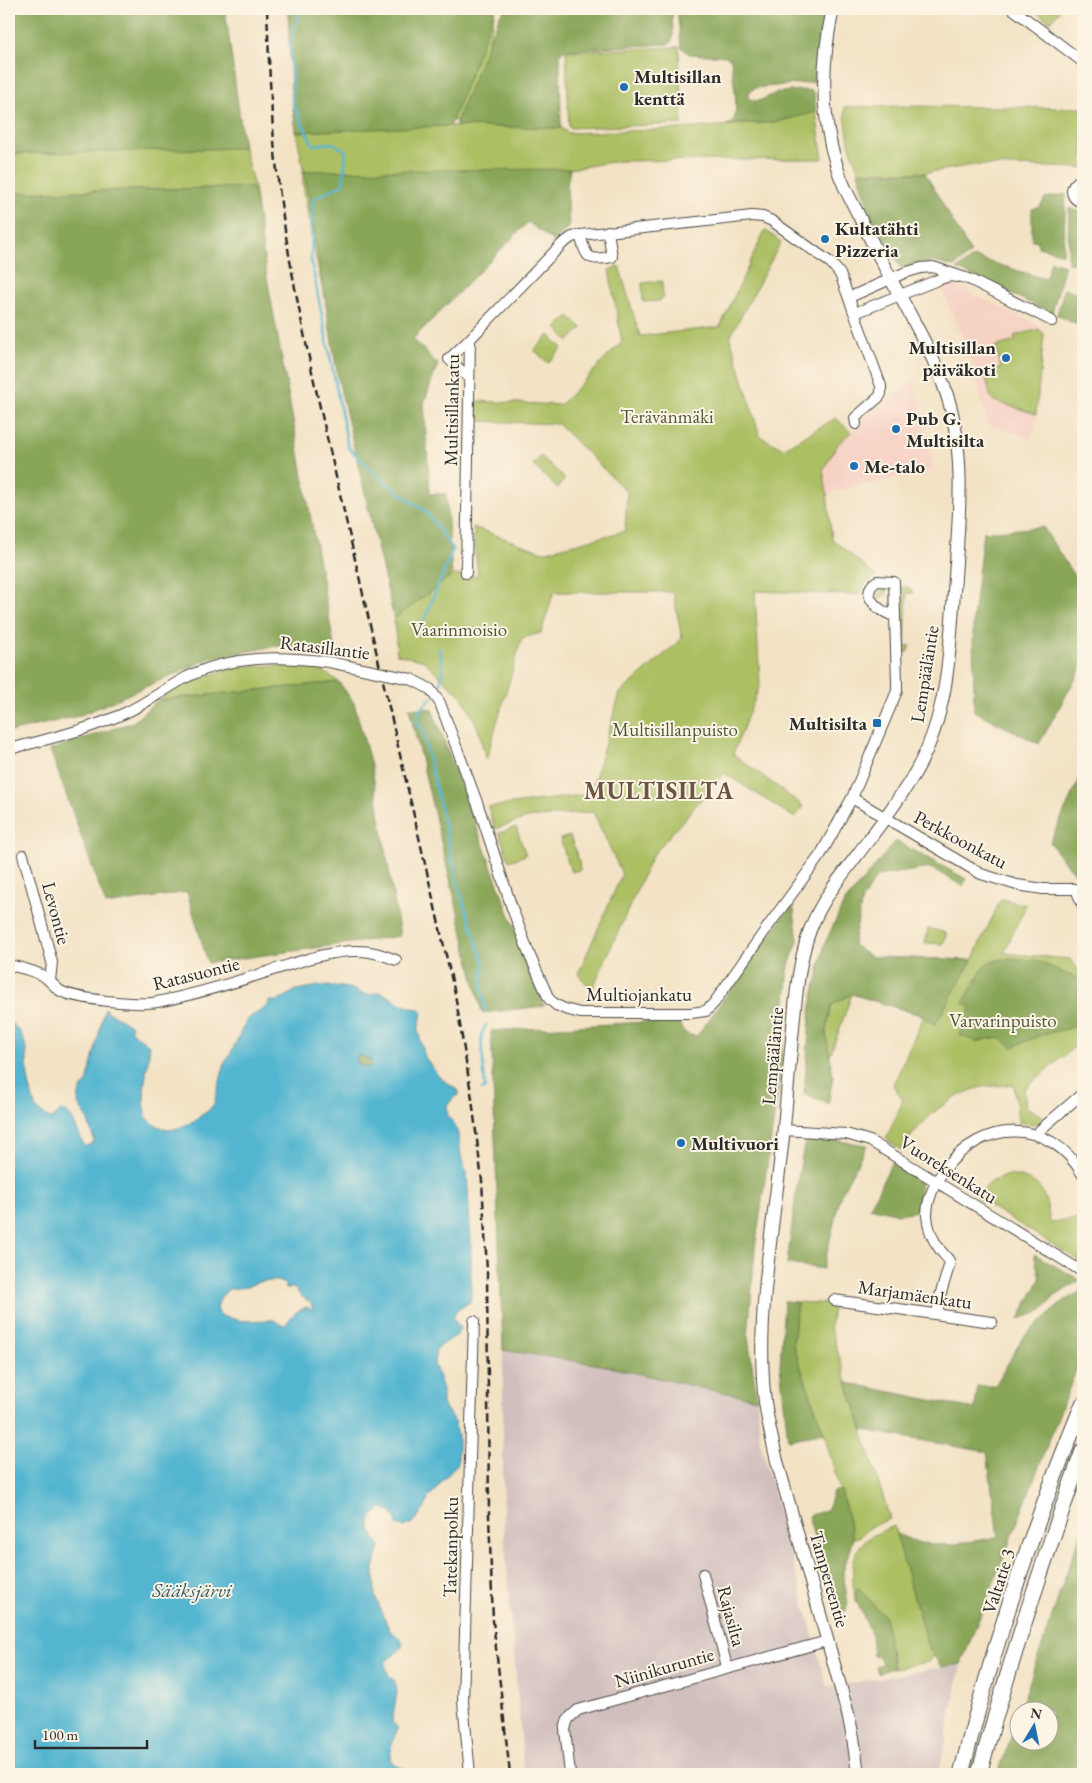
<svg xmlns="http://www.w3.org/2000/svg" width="1092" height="1783" font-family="'EB Garamond',serif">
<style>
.built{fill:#f6d2c4}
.industrial{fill:#d1bfbe}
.green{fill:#acbf63;stroke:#6c7547}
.forest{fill:#89a659;stroke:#5a6842}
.water{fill:#52b5d0;stroke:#3e707e;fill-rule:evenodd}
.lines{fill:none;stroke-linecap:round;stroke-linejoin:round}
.stream{stroke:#52b5d0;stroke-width:2.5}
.minor-casing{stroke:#494642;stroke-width:12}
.major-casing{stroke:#494642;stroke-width:14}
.highway-casing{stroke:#494642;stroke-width:17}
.minor{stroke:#fff;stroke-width:10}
.major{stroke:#fff;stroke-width:12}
.highway{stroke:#fff;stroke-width:15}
.rail{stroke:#2b2b2b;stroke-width:2.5;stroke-dasharray:8 4;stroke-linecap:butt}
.minor-bridge-casing{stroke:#494642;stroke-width:12;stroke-linecap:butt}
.minor-bridge{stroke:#fff;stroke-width:10}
.poi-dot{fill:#1f6fb2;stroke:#fcf5e5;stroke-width:2}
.labels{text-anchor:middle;stroke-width:4;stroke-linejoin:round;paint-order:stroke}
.poi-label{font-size:19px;font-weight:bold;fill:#2b2b2b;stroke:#fcf5e5;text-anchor:start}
.street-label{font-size:19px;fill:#2b2b2b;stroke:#fcf5e5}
.park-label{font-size:19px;fill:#52573c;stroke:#fcf5e5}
.water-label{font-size:20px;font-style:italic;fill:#395b65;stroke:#fcf5e5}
.district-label{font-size:24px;font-weight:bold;letter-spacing:1px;fill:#6e5444;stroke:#fcf5e5}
</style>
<rect width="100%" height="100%" fill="#fcf5e5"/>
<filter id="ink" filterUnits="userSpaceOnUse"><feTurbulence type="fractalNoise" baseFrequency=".02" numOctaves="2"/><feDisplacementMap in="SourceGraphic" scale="10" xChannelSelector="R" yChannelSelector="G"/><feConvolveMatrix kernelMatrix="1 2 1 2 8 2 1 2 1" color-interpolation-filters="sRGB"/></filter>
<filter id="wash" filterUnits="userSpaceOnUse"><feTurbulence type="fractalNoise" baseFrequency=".0096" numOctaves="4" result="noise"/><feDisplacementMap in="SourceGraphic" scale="20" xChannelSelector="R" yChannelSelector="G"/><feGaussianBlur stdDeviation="1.12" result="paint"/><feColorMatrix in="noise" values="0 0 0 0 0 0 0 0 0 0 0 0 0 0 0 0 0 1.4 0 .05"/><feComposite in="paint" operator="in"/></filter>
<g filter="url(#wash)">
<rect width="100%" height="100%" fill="#f3e2c4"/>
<g class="built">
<polygon points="951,284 1040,326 1045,334 1035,428 1030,438 987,424 977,380 963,336 941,288"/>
<polygon points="914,380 930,448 933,470 827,493 823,470 838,444 876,409"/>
</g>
<polygon class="industrial" points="503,1350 601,1365 701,1388 757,1399 760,1442 827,1687 961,1664 939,1774 524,1774 503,1520"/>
<g class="green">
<polygon points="495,9 475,120 451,121 449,126 561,128 568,133 677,129 776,122 816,112 823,159 618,161 570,169 402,272 323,292 313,245 303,184 303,166 296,132 302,131"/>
<polygon points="1033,9 1061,9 1050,22"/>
<polygon points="679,47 682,124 569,128 566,51"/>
<polygon points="906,106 1083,108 1083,168 974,165 925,173 858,171 849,143 844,107"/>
<polygon points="55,137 135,150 244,148 254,187 9,193 9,154 53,153"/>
<polygon points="765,230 781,242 730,337 760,436 783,449 836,418 851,432 838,444 823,470 827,493 832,539 876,576 866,583 859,595 755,591 760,685 733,754 803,806 795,818 724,773 652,856 592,990 578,974 622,874 593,812 527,818 495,829 488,807 590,794 620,693 682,639 673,592 554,592 541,633 522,638 486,760 477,725 462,697 424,661 397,654 394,619 452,575 478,576 473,527 543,552 625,531 627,492 558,424 476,421 477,401 560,405 622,342 609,270 619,266 640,336 720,327"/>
<polygon points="662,281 663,298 659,301 643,302 642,283"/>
<polygon points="569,316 582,328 569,341 556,328"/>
<polygon points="1039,329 1044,334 1036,414 994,401 990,395 985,373 1001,368 995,347 1015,341 1014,336"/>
<polygon points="549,335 562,348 548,363 534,350"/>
<polygon points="541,456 565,479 557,488 533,465"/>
<polygon points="881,586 886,587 887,593 877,601 874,595 875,591"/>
<polygon points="904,586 909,588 913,593 907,593 905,646 911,646 907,652 905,653 901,652 899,591"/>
<polygon points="239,666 315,666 339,682 158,700 186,683"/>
<polygon points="516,827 526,855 509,861 499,833"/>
<polygon points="570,836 579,861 580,870 571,872 560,839"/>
<path d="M1001 899 1026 905 1004 953 1070 959 1083 976V998L1076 1014 1083 1017V1040L1024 1089 1026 1107 1047 1119C1037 1126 1030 1124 1018 1122L1014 1085C1002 1086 986 1085 975 1089 941 1101 921 1122 901 1150L886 1139 903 1101 893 1085 924 1016 852 994 830 1056 833 1077 828 1104 815 1098 817 1077 843 948 870 957 972 960Z"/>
<polygon points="928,928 946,933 946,936 943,944 925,943"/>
<path d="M1007 1175C1043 1179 1045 1191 1050 1223L1083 1218V1263L975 1197 991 1182Z"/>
<polygon points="797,1302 834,1304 830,1327 890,1519 870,1527 859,1537 853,1538 824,1433 793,1346"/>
<path d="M894 1526 927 1644 934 1656 929 1662 893 1668 885 1617 858 1587 855 1598C852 1580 849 1554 865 1541 873 1534 884 1530 894 1526Z"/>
</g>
<g class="forest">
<polygon points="9,9 225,9 244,148 9,154"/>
<polygon points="288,9 495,9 495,10 450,126 296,132 291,91"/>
<polygon points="505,9 672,9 673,38 671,42 667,44 562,50 560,55 561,128 455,126 462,107 500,15"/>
<path d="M677 9H823L817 78 815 82 755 88 750 91 748 97C757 107 767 95 777 93 787 91 802 89 812 91L814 93 816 112 776 122 725 125C729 124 732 123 734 119 739 105 732 74 731 59L726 56 689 54 681 47Z"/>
<polygon points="570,169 567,186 569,226 554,242 528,222 413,339 438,364 424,403 430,494 446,494 452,575 394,619 338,378 304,171"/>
<polygon points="858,172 925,173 971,253 954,267 934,262 901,268 870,214"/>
<polygon points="254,187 266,272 335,651 275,646 209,659 79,716 9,732 9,193"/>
<polygon points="1066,194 1063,254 1038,247 1038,241 1032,240 1032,209 1040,207 1045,198"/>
<polygon points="1069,208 1083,213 1083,264 1068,263"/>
<polygon points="974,257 1045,279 1051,261 1065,265 1052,313 957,269"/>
<polygon points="1064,289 1083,294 1083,328 1057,315"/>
<polygon points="1043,527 1083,590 1083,665 1039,744 974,711 973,620 983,532"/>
<polygon points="339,682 354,703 372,769 400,936 208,963 187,892 106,905 50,750 133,722 158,700"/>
<polygon points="409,708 432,709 544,1006 482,1013"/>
<polygon points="1083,772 1083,806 1079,815 1083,825 1083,874 1076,874 1062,859 1050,842"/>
<polygon points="896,841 966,879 963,886 931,868 877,876 862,900 853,945 871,957 972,960 935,1025 924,1016 852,994 832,1005 826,1032 833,1077 828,1104 804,1094 811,1006 825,943 844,903"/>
<path d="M793 903 798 941 789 965 780 1076 755 1249 748 1336 757 1399 701 1388 601 1365 503 1350 491 1031 679 1020C682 1032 685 1035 697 1036Z"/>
<polygon points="1009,958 1035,960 1083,981 1083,998 1076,1014 1083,1017 1079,1026 1040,1035 1013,1047 1002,1039 991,1038 977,1042 960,1035 971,1006 963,1003 985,965 997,960"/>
<polygon points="361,1055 371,1061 372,1064 369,1067 364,1068 359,1065 356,1059 358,1056"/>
<polygon points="832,1140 867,1145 841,1194 823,1269 787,1264 798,1178 805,1141"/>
<polygon points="892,1162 921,1181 917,1211 898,1214 870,1207"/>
<polygon points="1034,1254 1080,1280 1054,1297 1040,1312 1019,1319 1040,1279"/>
<polygon points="1083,1291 1083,1352 1013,1534 961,1664 941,1667 927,1644 896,1534 920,1543 949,1545 998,1537 987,1452 863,1430 847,1383 975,1409 977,1386 995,1386 1023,1337 1064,1301 1079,1292"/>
<polygon points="784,1301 797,1302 793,1346 824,1433 788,1440 780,1365"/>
<polygon points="841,1490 853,1538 843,1572 848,1604 845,1612 837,1615 808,1516 827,1510 833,1492"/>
<polygon points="1083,1525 1083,1774 998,1774 1020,1711 1020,1740 1050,1740 1050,1710 1020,1710"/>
<polygon points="858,1587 885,1617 893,1668 878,1673 876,1666 882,1664 879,1656 873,1656 871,1633 855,1598"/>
</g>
<path class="water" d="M319 986C328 986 339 986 347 988 360 990 365 999 378 992 393 996 403 1009 420 1009L422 1013 418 1031 425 1057 439 1077 459 1091V1095L454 1097 447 1106 448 1117C464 1130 456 1156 467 1172L471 1243V1301L455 1312 453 1318 460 1328 457 1335 436 1349 434 1364 442 1386V1404L453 1418 458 1435V1464L442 1481 435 1491 428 1498 425 1508 417 1518 411 1524 403 1527 397 1525C395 1514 392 1510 381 1508 379 1511 375 1513 373 1516 365 1526 375 1538 380 1546L374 1568 375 1596 390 1631 400 1638 403 1645C398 1654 391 1655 385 1663L388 1674 395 1681 397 1692 392 1722 398 1728 392 1743 390 1759 394 1764 415 1774H9V1022C30 1035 26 1057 28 1078 30 1089 33 1099 36 1109L50 1119 55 1117 60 1111H65L72 1118 84 1145 87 1146 93 1143 94 1140 87 1118 78 1104 79 1095 82 1087 87 1083 105 1008 107 1012C113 1014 127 1022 131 1026V1031L150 1046 144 1089 145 1115 154 1124 167 1130 175 1129 194 1122 200 1116 208 1111 214 1104 225 1062 230 1055 247 1019 268 1006 269 1001H278L296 990ZM361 1055 371 1061 372 1064 369 1067 364 1068 359 1065 356 1058 358 1056ZM265 1281H278L286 1284V1288H294L301 1296 311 1303 313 1310 307 1307C292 1313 295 1313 285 1325L280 1324 274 1320 243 1321 221 1316 217 1309 220 1298 229 1289 247 1287 255 1283Z"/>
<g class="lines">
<g class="stream">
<polyline points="300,9 290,43 293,104 313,145 333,143 346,151 343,184 313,199 311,260 348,447 378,477 427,513 453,549 423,623 423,633"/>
<path d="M435 692C444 680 444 664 439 649"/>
<polyline points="432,697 419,712 416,721 422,729 460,892 484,963 482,986 485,1012"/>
<polyline points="482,1090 485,1088 481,1035 486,1025"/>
</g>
</g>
</g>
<g filter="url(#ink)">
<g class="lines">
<defs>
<g id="minor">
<polyline points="1013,9 1083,62"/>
<path d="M1083 181 1077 182C1068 190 1072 200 1083 202"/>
<path d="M580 235C587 259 587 261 612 257L608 231"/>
<polyline points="850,297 904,273 921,268 933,267 971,280 1052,321"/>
<polyline points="855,313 940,279 950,276 957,277"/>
<polyline points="469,378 449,359 470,339"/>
<polyline points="466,573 470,339 562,244 572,237 580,235 752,216 763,217 772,221 831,263 840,274 881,386 881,394 879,397 855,418 856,424"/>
<path d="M411 679 430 689 440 703 478 805 512 908 530 956 549 999 556 1005 565 1009 580 1013H691L706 1011 714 1003 769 925 821 854 852 798 897 691V683L894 582 877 581C857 594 880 613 895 616"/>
<path d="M9 749C48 739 88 730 125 713 147 703 166 688 187 677 232 655 281 656 329 662"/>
<polyline points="852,798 981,874 1017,885 1043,889 1083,889"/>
<polyline points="23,855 52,962 50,981"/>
<polyline points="1076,889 1083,906"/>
<path d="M9 965C21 968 34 970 45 977 50 981 54 986 59 990 72 999 140 1006 157 1002 194 995 230 984 267 972 296 963 328 950 359 951 373 951 384 955 396 960"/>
<polyline points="784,1130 846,1134 870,1141 1083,1272"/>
<polyline points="1037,1135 1040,1130 1083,1093"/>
<polyline points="834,1300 992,1322"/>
<path d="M937 1314 940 1296 950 1263C948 1257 942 1254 939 1248 932 1239 928 1227 927 1216 927 1198 934 1184 944 1170 982 1119 1050 1117 1083 1175"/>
<polyline points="703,1574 727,1667"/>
<polyline points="470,1774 463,1702 474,1321"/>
<polyline points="570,1774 565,1729 568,1719 578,1710 827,1641"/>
</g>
<path id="major" d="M833 9C821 62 820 115 837 167 842 185 851 200 859 216 873 244 886 271 901 298 918 329 936 361 947 395 966 453 959 517 955 577 950 643 950 712 916 771 899 801 876 830 855 858 838 880 820 903 810 930 799 960 796 995 793 1027 790 1060 787 1093 784 1127 776 1212 756 1308 764 1393 766 1416 772 1439 777 1461L848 1714 853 1737 858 1774"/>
<g id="highway">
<path d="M961 1774C992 1649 1034 1523 1083 1404"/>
<path d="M979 1774C1009 1665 1044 1558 1083 1451"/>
</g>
</defs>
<use href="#minor" class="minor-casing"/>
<use href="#major" class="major-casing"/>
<use href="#highway" class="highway-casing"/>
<use href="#minor" class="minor"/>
<use href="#major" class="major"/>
<use href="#highway" class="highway"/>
<path class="rail" d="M267 9C269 63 271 118 277 171 285 242 299 311 314 381L455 994 472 1099 482 1181 487 1270 489 1516 493 1621 510 1774"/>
<defs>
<polyline id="minor-bridge" points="329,662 411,679"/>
</defs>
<use href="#minor-bridge" class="minor-bridge-casing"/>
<use href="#minor-bridge" class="minor-bridge"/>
</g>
</g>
<g class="poi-dot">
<circle cx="624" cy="87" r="5"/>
<circle cx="825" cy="239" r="5"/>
<circle cx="1006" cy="358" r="5"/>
<circle cx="896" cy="429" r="5"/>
<circle cx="854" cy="466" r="5"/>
<rect x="872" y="718" width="10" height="10" rx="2.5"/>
<circle cx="681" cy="1143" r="5"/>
</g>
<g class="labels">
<g class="poi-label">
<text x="634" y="83">Multisillan<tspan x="634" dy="22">kenttä</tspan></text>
<text x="835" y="235">Kultatähti<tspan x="835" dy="22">Pizzeria</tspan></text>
<text x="996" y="354" text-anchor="end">Multisillan<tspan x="996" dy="22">päiväkoti</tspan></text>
<text x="906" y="425">Pub G.<tspan x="906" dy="22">Multisilta</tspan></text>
<text x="864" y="473">Me-talo</text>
<text x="867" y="730" text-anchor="end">Multisilta</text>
<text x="691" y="1150">Multivuori</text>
</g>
<g class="street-label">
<text transform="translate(451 410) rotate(-89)" y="7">Multisillankatu</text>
<text transform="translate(325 647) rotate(7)" y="7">Ratasillantie</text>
<text transform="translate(924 674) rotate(-81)" y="7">Lempääläntie</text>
<text transform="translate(961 839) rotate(28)" y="7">Perkkoonkatu</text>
<text transform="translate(57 913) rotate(75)" y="7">Levontie</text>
<text transform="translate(196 973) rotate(-14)" y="7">Ratasuontie</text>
<text x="639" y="1001">Multiojankatu</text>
<text transform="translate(772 1056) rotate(-85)" y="7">Lempääläntie</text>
<text transform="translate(949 1169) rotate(32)" y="7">Vuoreksenkatu</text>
<text transform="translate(915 1294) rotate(8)" y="7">Marjamäenkatu</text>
<text transform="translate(450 1547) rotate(-89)" y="7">Tatekanpolku</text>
<text transform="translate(830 1579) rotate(74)" y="7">Tampereentie</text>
<text transform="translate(998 1581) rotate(-72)" y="7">Valtatie 3</text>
<text transform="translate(732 1616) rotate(75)" y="7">Rajasilta</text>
<text transform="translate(664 1667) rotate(-16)" y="7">Niinikuruntie</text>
</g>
<g class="park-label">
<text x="667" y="423">Terävänmäki</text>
<text x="459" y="636">Vaarinmoisio</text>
<text x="675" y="736">Multisillanpuisto</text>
<text x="1003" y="1027">Varvarinpuisto</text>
</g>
<g class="water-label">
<text x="192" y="1597">Sääksjärvi</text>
</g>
<g class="district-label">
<text x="659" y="799">MULTISILTA</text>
</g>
</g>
<rect width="1092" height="1783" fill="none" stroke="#fcf5e5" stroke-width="30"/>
<g transform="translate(1034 1726) rotate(10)"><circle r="24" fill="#fcf5e5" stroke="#a8a49b"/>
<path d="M0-4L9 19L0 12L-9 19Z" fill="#1f6fb2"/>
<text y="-8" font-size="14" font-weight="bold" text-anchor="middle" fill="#2b2b2b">N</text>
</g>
<path d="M35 1740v8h112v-8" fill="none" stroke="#2b2b2b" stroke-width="2.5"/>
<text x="42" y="1740" font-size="15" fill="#2b2b2b" stroke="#fcf5e5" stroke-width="4" paint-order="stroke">100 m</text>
</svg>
